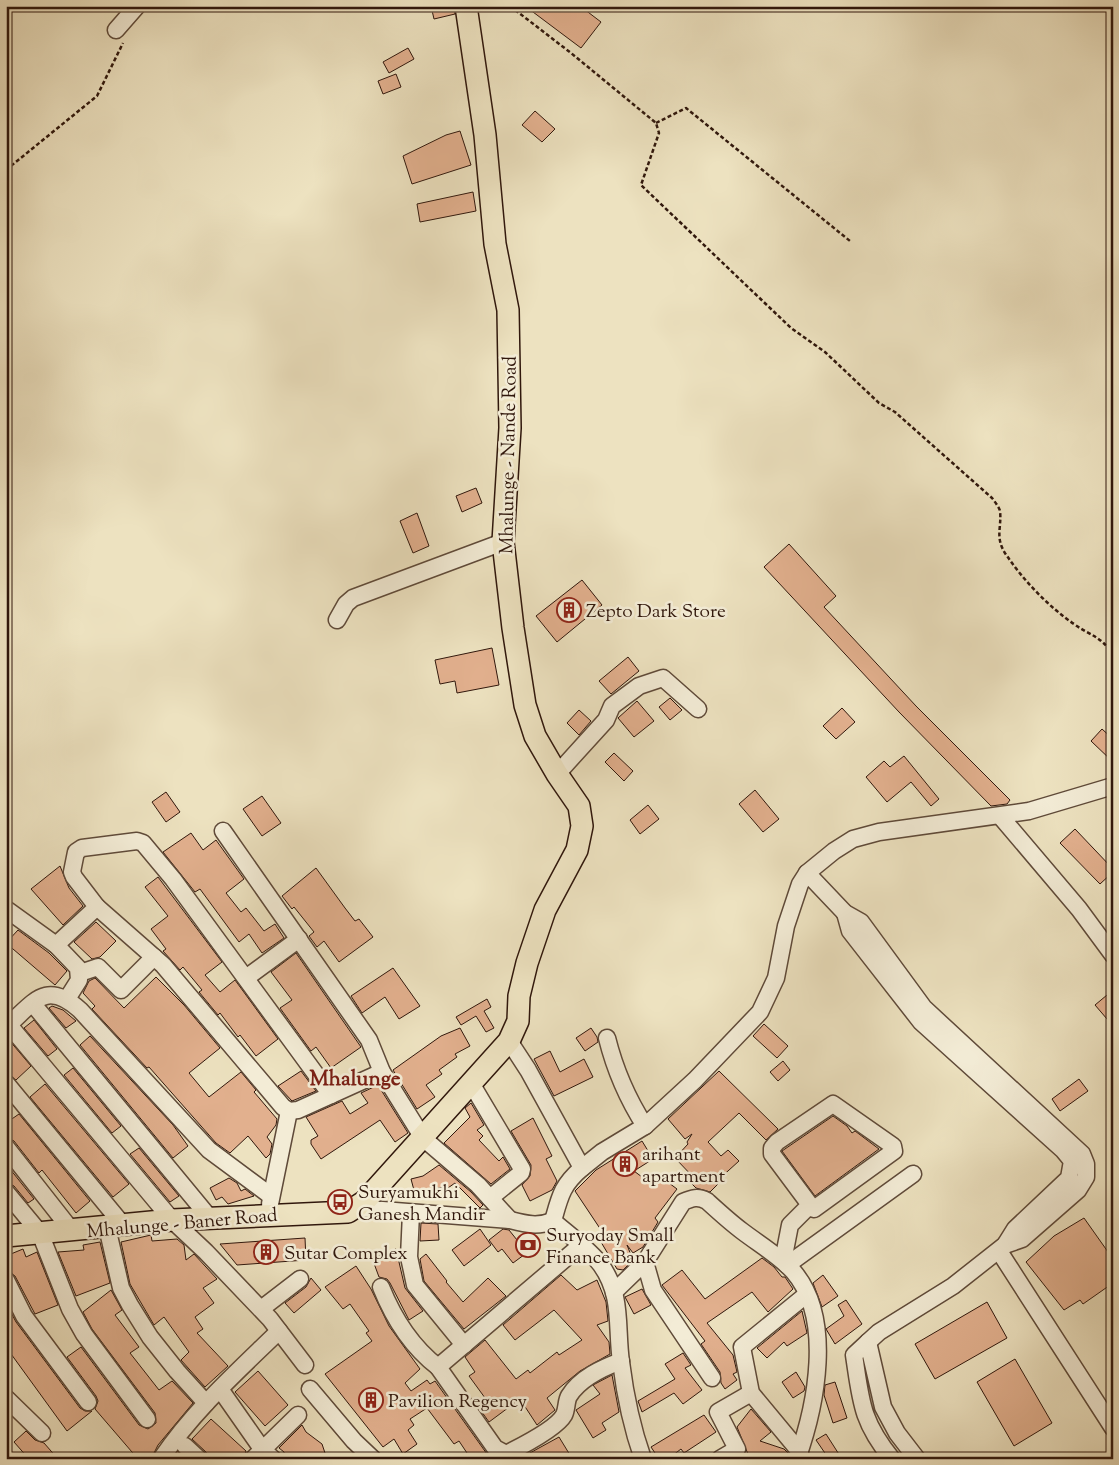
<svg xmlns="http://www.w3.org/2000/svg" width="1119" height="1465" font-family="'Sorts Mill Goudy',serif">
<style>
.building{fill:#e2b08e;stroke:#30170c}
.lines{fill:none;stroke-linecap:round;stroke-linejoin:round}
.minor-casing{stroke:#5f4a39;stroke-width:19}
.major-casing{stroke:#30170c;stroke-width:24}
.path{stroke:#30170c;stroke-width:2.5;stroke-dasharray:4 2.5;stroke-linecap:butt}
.minor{stroke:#f3ecd6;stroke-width:16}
.major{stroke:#ede2c0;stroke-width:21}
.labels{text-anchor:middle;stroke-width:5;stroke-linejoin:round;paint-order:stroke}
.street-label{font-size:19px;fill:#30170c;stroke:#f3ecd6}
.poi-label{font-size:19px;fill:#30170c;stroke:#f3ecd6;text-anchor:start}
.quarter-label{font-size:21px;font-weight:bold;fill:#7a1f14;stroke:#f3ecd6}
</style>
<rect width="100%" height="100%" fill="#ede2c0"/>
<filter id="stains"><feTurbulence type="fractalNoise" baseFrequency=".004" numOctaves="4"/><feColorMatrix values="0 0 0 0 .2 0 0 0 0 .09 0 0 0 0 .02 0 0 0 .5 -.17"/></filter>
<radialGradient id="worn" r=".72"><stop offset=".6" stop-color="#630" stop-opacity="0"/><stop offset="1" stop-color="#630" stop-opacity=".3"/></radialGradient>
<g class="building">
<polygon points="431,6 454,6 455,14 434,19"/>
<polygon points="525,6 580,6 601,22 581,48"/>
<polygon points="408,48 414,59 389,73 383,62"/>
<polygon points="396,74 401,87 383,94 378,81"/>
<polygon points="535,111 555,129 542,142 522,125"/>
<polygon points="460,131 471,165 412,184 403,156 446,135"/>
<polygon points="473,192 476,211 420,222 417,204"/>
<polygon points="476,488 482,503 462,512 456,496"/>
<polygon points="417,513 429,546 413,553 400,521"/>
<polygon points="789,544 836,596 824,607 916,706 1010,800 1007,804 991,806 899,712 764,567"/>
<polygon points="582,580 602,605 557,642 536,616"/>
<polygon points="492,648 499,685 457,693 455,681 440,684 435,660"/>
<polygon points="628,657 639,671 611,694 599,681"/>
<polygon points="670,698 682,710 670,720 659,707"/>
<polygon points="637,701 654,721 634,737 618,718"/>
<polygon points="842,708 855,722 836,739 823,726"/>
<polygon points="579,710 591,721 579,735 567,723"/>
<polygon points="1102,729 1113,739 1113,762 1091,741"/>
<polygon points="614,753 633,771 624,781 605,762"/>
<polygon points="904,756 939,799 931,806 911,782 887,802 866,777 884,761 890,767"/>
<polygon points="755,790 779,819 763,832 739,804"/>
<polygon points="166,792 180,812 166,822 152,802"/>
<polygon points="262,796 281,823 262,836 243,809"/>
<polygon points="648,805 659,819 640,834 630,820"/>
<polygon points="1075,829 1113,869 1113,872 1100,884 1060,843"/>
<polygon points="191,833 203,850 216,840 244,879 226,893 241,912 246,908 264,931 275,924 284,938 262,953 249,934 239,942 200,889 195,892 163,852"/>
<polygon points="60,866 69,888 83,906 63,925 31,889"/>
<polygon points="316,868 345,908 355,921 359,919 373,937 339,962 324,941 317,947 309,936 314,932 294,907 292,909 282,896"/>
<polygon points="158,877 222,962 205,975 220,992 235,980 278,1039 256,1056 240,1035 238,1037 220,1013 218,1015 199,992 202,990 183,967 180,970 163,951 166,949 151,929 168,916 145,887"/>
<polygon points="96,922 116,941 100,957 92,959 74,942"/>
<polygon points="18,930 49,953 67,971 55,985 6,943"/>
<polygon points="296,953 361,1047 331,1068 316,1047 311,1051 280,1008 292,1000 271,972"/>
<polygon points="393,968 420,1006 399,1019 385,997 362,1013 351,996"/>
<polygon points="156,977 184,1005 220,1048 189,1073 209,1097 241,1072 256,1090 254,1092 277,1119 276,1125 267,1137 272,1144 270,1154 266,1158 248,1136 230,1153 216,1143 149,1067 147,1068 92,1009 95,1006 83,993 89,981 95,978 124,1008"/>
<polygon points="1113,990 1113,1026 1095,1005"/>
<polygon points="487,999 491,1007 484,1011 494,1028 486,1032 476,1016 461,1025 456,1017"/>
<polygon points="52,1006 63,1010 76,1021 66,1028 49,1008"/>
<polygon points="34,1020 57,1049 48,1056 24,1028"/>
<polygon points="764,1024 788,1046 777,1058 753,1036"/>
<polygon points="460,1028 470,1046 455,1054 457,1057 439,1070 442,1074 426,1085 435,1097 417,1109 393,1070 441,1036"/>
<polygon points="591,1028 597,1037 598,1042 585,1051 576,1038"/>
<polygon points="90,1036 173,1125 188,1146 173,1158 80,1045"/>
<polygon points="9,1040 31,1066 16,1080 6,1073 6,1042"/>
<polygon points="550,1051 560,1072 584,1059 593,1077 554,1096 534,1059"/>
<polygon points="783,1061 790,1070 778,1081 770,1072"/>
<polygon points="73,1068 121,1126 112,1133 64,1075"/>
<polygon points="301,1071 316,1091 292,1101 278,1086"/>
<polygon points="719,1071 778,1129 766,1140 739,1113 708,1142 721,1156 728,1150 739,1161 718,1180 720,1182 710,1192 696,1188 692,1184 696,1180 675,1158 688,1144 687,1142 692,1134 685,1139 668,1119"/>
<polygon points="1079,1079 1088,1091 1060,1111 1052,1099"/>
<polygon points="45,1084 129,1184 113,1197 30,1097"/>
<polygon points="378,1085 408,1133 395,1142 380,1120 321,1159 311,1144 311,1140 318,1136 306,1117 342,1101 350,1114 368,1103 361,1093"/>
<polygon points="471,1103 484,1125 477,1130 483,1136 479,1140 499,1161 503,1157 510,1169 491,1184 444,1143 470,1117 465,1108"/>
<polygon points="19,1114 90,1201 76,1213 42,1170 39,1173 14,1141 6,1137 6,1123"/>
<polygon points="833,1116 847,1126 852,1133 855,1131 879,1149 815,1196 782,1151"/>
<polygon points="533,1118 552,1156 546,1159 557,1181 552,1190 530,1201 522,1185 530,1176 531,1165 511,1131"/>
<polygon points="642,1141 653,1159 634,1171 654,1186 661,1177 677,1189 655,1218 658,1222 643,1247 633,1253 627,1245 633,1260 623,1270 617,1269 598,1237 603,1233 575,1191 596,1170"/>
<polygon points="139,1148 179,1196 170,1202 130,1154"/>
<polygon points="6,1164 34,1199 28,1203 14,1186 6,1182"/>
<polygon points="439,1165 471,1192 483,1205 480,1208 455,1183 445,1190 443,1187 415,1194 411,1179 423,1176"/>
<polygon points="229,1178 237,1183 241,1191 245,1189 254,1196 228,1204 222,1197 216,1200 210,1188"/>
<polygon points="1084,1218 1113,1259 1113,1283 1083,1304 1080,1300 1064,1310 1026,1262 1054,1236"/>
<polygon points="421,1223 438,1224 439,1240 420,1241"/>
<polygon points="480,1229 491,1245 464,1266 452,1250"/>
<polygon points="503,1229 509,1230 517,1240 527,1234 536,1246 513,1263 502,1249 498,1252 489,1240"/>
<polygon points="151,1235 152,1241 177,1239 184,1245 186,1260 194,1254 217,1279 203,1288 214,1303 195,1317 203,1329 197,1333 228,1366 205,1387 181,1360 189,1352 164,1317 154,1325 130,1284 121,1242"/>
<polygon points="305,1238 306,1260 237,1265 220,1244"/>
<polygon points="100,1242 110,1283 76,1296 58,1252 84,1250 83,1245"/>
<polygon points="23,1249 26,1257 37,1252 58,1305 35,1314 15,1276 6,1270 6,1256"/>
<polygon points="396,1249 405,1288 423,1311 409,1320 390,1283 387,1279 379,1277 372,1258"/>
<polygon points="426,1254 447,1281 446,1282 463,1302 488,1278 506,1296 464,1329 424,1281 420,1259"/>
<polygon points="762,1258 774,1267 782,1277 785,1277 793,1289 768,1312 752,1292 707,1323 733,1355 737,1372 733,1374 737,1380 725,1389 721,1383 720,1372 701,1344 705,1341 662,1285 682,1270 705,1299"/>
<polygon points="356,1266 371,1289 389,1326 420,1369 405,1383 411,1391 427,1380 430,1384 435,1381 487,1454 494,1459 471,1459 459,1441 454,1444 427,1408 410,1419 414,1425 408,1430 417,1444 403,1454 394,1439 383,1447 325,1374 372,1341 366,1333 369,1331 350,1304 343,1309 325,1287"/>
<polygon points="561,1275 577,1290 597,1280 606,1302 608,1321 597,1325 609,1342 610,1354 580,1371 547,1398 555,1410 537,1425 520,1399 489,1422 479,1408 488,1402 469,1376 475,1372 465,1357 485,1340 516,1379 528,1370 530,1373 557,1352 559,1355 582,1340 554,1310 515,1340 503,1325"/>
<polygon points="823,1275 838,1296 822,1307 813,1283"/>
<polygon points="311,1278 321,1290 294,1313 285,1303 306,1287"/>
<polygon points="642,1289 651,1305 634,1314 625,1297"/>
<polygon points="111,1290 122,1310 115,1315 139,1347 130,1353 159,1390 172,1381 193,1403 158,1445 151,1459 138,1459 95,1409 98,1401 96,1396 67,1357 81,1347 139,1425 148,1429 156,1423 155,1413 92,1329 83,1312"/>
<polygon points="846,1300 862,1324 835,1344 826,1329 844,1316 838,1305"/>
<polygon points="987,1302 1007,1338 935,1379 915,1344"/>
<polygon points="6,1303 16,1322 80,1408 85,1411 92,1411 67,1431 6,1347"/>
<polygon points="802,1311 807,1333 787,1346 784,1342 767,1358 757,1348"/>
<polygon points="683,1353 691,1365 685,1368 702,1390 683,1404 674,1393 642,1412 638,1401 675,1379 665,1364"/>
<polygon points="1015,1359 1052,1423 1014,1446 977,1382"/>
<polygon points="258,1371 288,1405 265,1426 235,1392"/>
<polygon points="796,1372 805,1387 804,1391 793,1398 782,1382"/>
<polygon points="612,1375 619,1412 602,1423 606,1430 593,1438 576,1410 600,1394 593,1385"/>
<polygon points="835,1382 847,1418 833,1423 824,1395 825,1385"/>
<polygon points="751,1409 771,1432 760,1441 784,1449 788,1453 785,1459 750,1459 737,1427"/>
<polygon points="704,1415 716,1432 684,1453 681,1449 668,1459 659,1459 651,1447"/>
<polygon points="211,1419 246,1451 243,1459 209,1459 206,1452 192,1439"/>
<polygon points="302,1425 306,1432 322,1444 327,1459 285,1459 284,1452 279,1448"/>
<polygon points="26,1431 35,1440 44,1443 58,1459 29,1459 14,1442"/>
<polygon points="826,1434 842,1459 829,1459 816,1440"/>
<polygon points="559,1437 570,1455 565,1459 519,1459"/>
</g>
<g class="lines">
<defs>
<g id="minor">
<polyline points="116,30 137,6"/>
<polyline points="337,620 346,604 353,598 503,542"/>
<polyline points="557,774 606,720 612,706 639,686 663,678 698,709"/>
<polyline points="1001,817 1079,909 1113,955"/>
<polyline points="223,831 369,1040 382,1072 423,1138 478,1185 510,1220"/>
<polyline points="807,873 845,913 861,922 924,1008 1082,1154 1086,1164 1086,1177 1078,1190 1022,1239 1005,1245"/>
<polyline points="97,907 163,965 283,1107 289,1111 298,1110 382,1072"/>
<polyline points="6,909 56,945 78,968 79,980 67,999"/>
<polyline points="845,913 850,931 921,1022 1063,1150 1072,1161 1069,1178 1015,1229 1005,1245 953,1286 879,1332 868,1342"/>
<polyline points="56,945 97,907 74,877 72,872 76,852 82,848 137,841 143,843 173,879 331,1095"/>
<polyline points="80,973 98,967 121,990 154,957"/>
<polyline points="246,978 299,939"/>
<polyline points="33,1004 209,1217"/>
<polyline points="9,1025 172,1220 206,1252 270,1319 305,1365"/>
<path d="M6 1027C34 1003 45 979 80 1010L209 1150 271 1196"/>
<path d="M607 1038C615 1070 627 1098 645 1126L695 1080 760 1012 776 978 786 926 800 884 807 873 834 851 853 839 879 832 1029 811 1113 786"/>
<path d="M509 1041 528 1070 582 1168C562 1185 560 1196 553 1221"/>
<polyline points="6,1083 123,1225"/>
<polyline points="471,1083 522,1169 521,1173 490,1198"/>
<polyline points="6,1147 72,1231"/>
<polyline points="582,1168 602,1152 645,1126"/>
<polyline points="6,1192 40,1233 70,1309 84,1334 147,1419"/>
<polyline points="270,1204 289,1111"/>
<path d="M357 1208 510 1220C526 1224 537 1227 553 1221"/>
<polyline points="411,1213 409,1257 415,1285 464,1345"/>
<path d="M553 1221C568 1234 590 1250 601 1265 623 1296 616 1327 621 1362 625 1394 632 1428 643 1459"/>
<polyline points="107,1227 121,1288 130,1305 150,1337 177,1371 206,1403"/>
<path d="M580 1246 438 1367 495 1448 506 1454C520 1447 557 1428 564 1415 567 1409 566 1401 569 1396 580 1378 602 1368 621 1361"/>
<polyline points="999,1251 1113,1428"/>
<polyline points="783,1261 790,1225 810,1205 814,1209 894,1151 893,1146 833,1104 777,1142 772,1148 772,1154 810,1205"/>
<polyline points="645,1262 653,1290 712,1378"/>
<polyline points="787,1265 913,1174"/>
<polyline points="6,1280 24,1316 88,1402"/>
<path d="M381 1287C393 1317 412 1347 438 1367"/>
<path d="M614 1292 645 1262 683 1202C692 1198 698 1196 707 1201 718 1211 730 1222 742 1231 759 1244 778 1255 793 1271 834 1318 816 1406 797 1459"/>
<polyline points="261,1309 300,1279"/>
<polyline points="220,1389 262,1449 273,1459"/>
<polyline points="310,1389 354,1441 373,1459"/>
<polyline points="6,1398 42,1433"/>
<polyline points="185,1446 199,1459"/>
<polyline points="800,1452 751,1393 742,1347 806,1295"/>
<path d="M161 1459C194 1410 238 1371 279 1331"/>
<polyline points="253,1459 298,1415"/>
<polyline points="720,1459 737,1449 718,1412 751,1393"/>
<path d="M892 1459C861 1421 861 1401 854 1355L868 1342 883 1407 897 1433 917 1459"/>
</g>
<polyline id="major" points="6,1236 172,1220 348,1212 365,1201 509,1041 518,1021 519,996 527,963 545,910 577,850 582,826 579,806 557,774 535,736 525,705 513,628 503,542 510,428 508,310 495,244 485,135 466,6"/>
</defs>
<use href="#minor" class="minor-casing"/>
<use href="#major" class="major-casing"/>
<g class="path">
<path d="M510 6 571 53 656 123 659 133 641 185 791 328 825 352 879 403 895 412 992 498C995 502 999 507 1000 511 1002 528 994 538 1007 556 1024 581 1049 607 1074 624 1092 637 1098 634 1113 654"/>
<polyline points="656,123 686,108 850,241"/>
<polyline points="6,170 97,96 123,43"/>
</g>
<use href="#minor" class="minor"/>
<use href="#major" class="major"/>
</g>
<defs>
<symbol id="building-ring" viewBox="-11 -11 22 22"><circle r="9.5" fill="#f3ecd6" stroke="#8f2418" stroke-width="1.5"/><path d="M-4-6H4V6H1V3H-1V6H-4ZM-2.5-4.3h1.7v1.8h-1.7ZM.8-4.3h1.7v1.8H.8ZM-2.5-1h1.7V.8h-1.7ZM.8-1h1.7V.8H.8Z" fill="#8f2418"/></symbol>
<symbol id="bus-ring" viewBox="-11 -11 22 22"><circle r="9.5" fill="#f3ecd6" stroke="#8f2418" stroke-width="1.5"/><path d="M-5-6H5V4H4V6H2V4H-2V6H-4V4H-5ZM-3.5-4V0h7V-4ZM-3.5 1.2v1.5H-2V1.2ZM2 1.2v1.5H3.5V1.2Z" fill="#8f2418"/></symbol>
<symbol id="bank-ring" viewBox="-11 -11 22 22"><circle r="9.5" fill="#f3ecd6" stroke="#8f2418" stroke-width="1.5"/><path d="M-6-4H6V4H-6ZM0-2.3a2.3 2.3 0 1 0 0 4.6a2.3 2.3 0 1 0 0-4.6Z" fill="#8f2418"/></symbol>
</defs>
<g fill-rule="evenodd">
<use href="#building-ring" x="555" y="596" width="28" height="28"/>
<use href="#building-ring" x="611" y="1150" width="28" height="28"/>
<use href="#bus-ring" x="326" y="1188" width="28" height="28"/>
<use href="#bank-ring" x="514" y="1231" width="28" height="28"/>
<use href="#building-ring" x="252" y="1238" width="28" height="28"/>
<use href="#building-ring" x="357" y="1386" width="28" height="28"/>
</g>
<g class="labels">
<g class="street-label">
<text transform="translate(507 455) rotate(-89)" y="7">Mhalunge - Nande Road</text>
<text transform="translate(182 1222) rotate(-5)" y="7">Mhalunge - Baner Road</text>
</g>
<g class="poi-label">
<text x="586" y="617">Zepto Dark Store</text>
<text x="642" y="1160">arihant<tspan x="642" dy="22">apartment</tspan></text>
<text x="358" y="1198">Suryamukhi<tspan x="358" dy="22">Ganesh Mandir</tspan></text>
<text x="546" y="1241">Suryoday Small<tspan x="546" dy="22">Finance Bank</tspan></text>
<text x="284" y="1259">Sutar Complex</text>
<text x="388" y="1407">Pavilion Regency</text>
</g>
<g class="quarter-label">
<text x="355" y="1085">Mhalunge</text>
</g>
</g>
<rect width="1119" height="1465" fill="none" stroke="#ede2c0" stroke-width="25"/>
<rect x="8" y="8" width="1104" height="1450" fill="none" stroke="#30170c" stroke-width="2.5"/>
<rect x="12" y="12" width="1094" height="1440" fill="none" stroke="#30170c"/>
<rect width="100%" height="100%" filter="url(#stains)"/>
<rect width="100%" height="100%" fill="url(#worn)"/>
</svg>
